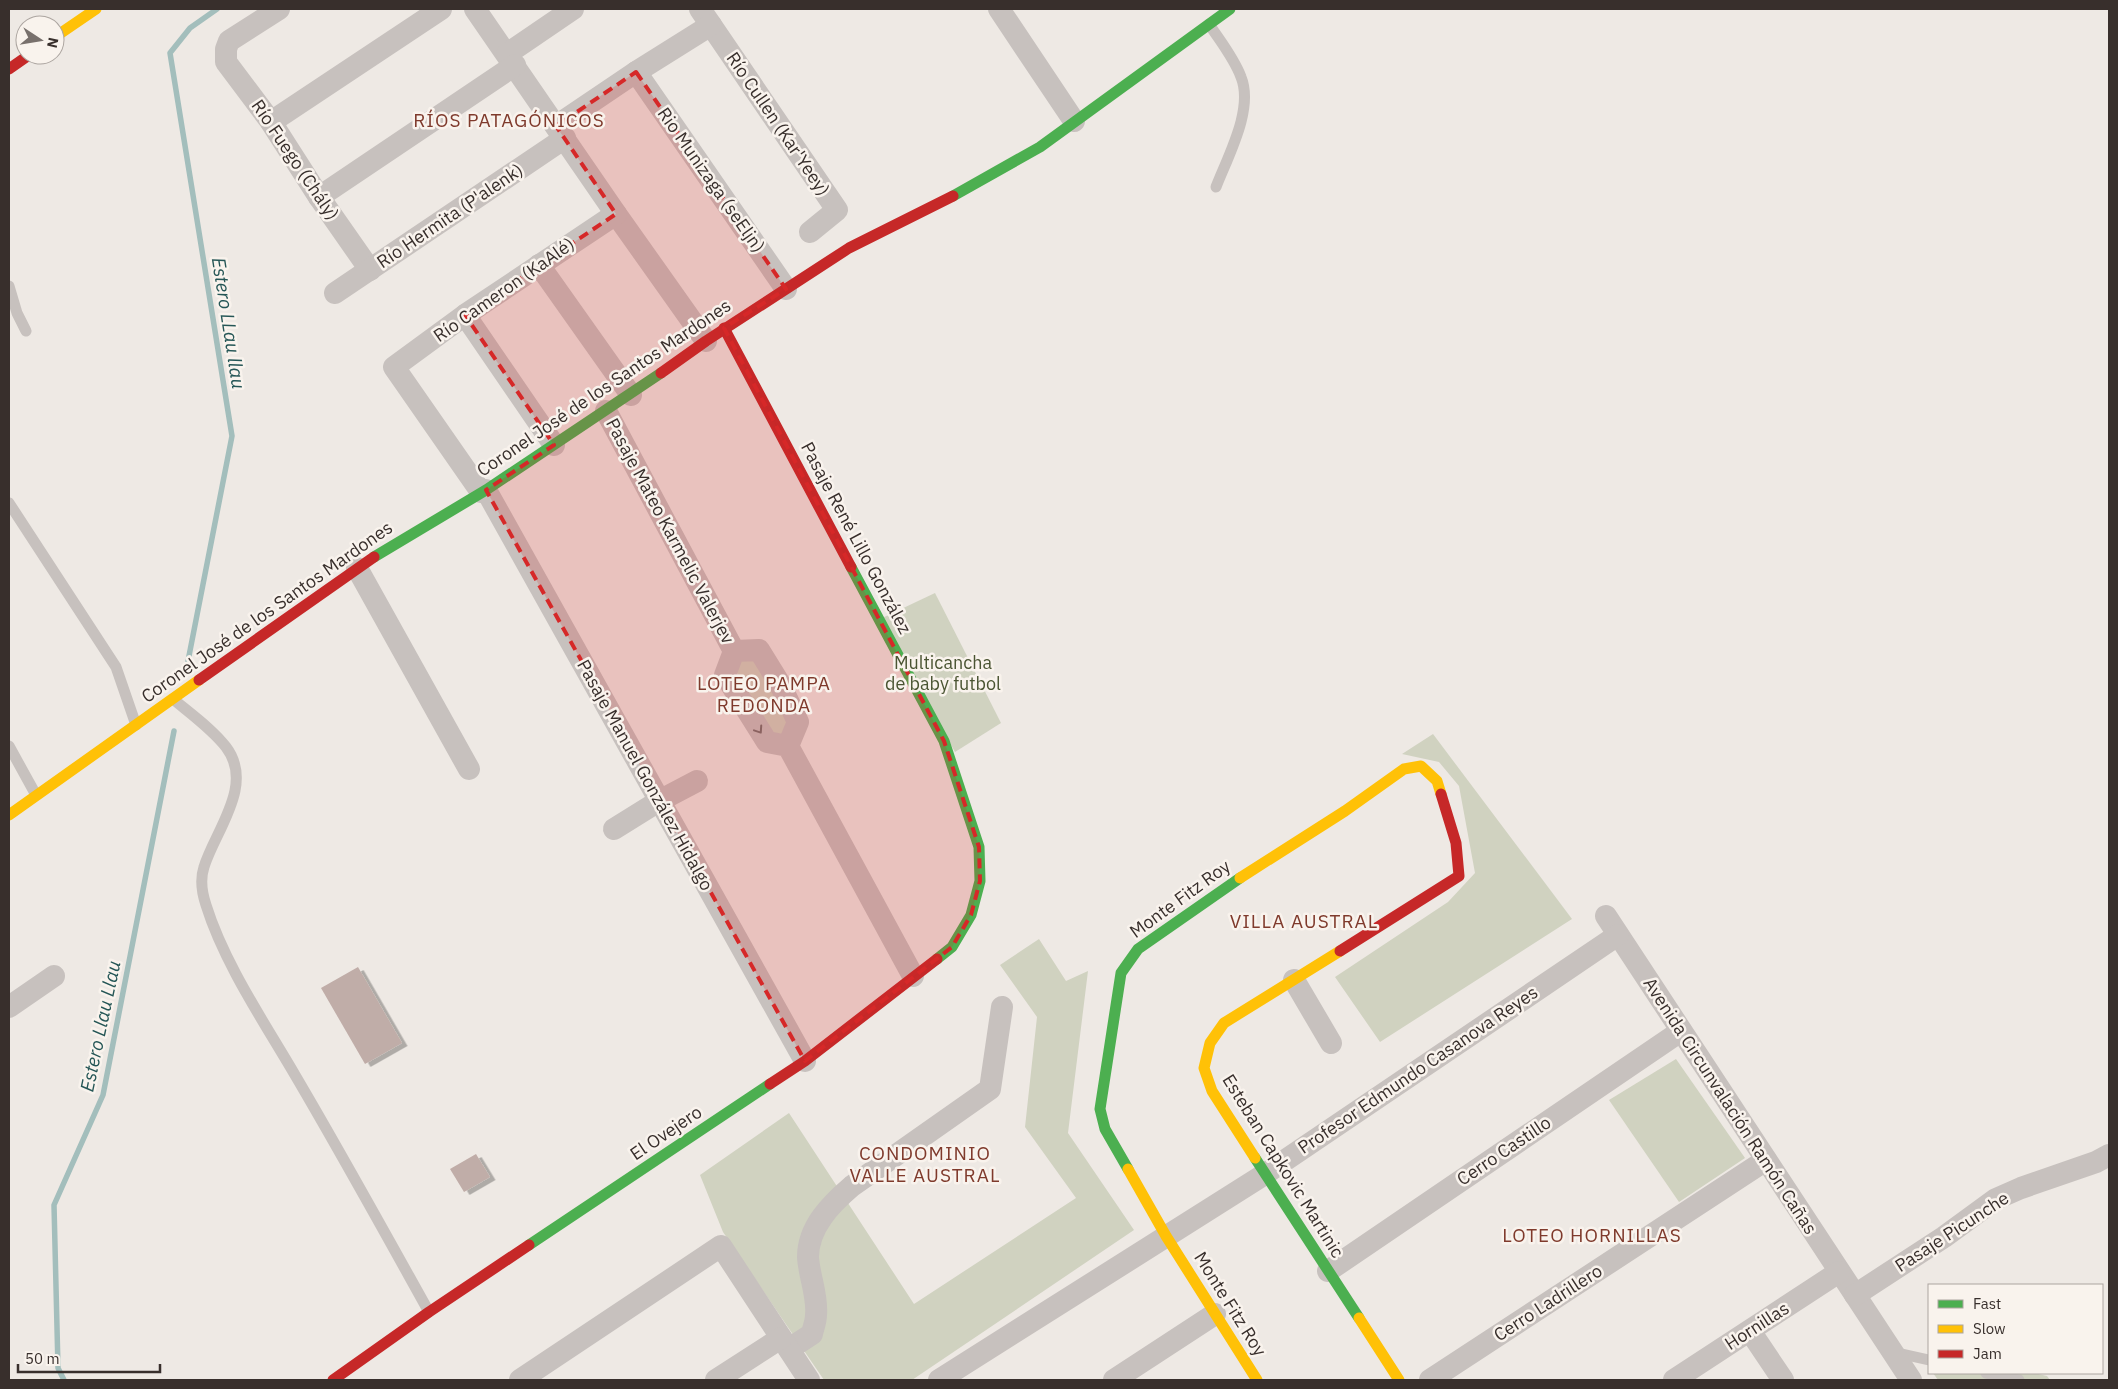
<svg xmlns="http://www.w3.org/2000/svg" width="2118" height="1389" font-family="'IBM Plex Sans',sans-serif">
<style>
.green{fill:#d0d2c0}
.lines{fill:none;stroke-linecap:round;stroke-linejoin:round}
.stream{stroke:#a3bebc;stroke-width:5.5}
.building{fill:#c0ada8;filter:url(#shadow)}
.lane{stroke:#c7c1be;stroke-width:11}
.street{stroke:#c7c1be;stroke-width:22}
.fast{stroke:#4caf50;stroke-width:11}
.slow{stroke:#ffc107;stroke-width:11}
.jam{stroke:#c62828;stroke-width:11}
.oneway{stroke:#78716e}
.marked{fill:#d62828;fill-opacity:0.2;stroke:#d62828;stroke-width:4;stroke-dasharray:10 6;stroke-linejoin:round}
.labels{text-anchor:middle;stroke-width:5;stroke-linejoin:round;paint-order:stroke}
.street-label{font-size:18px;fill:#382f2c;stroke:#f9f3ed}
.park-label{font-size:18px;fill:#4a5432;stroke:#f9f3ed}
.neighbourhood-label{font-size:19px;letter-spacing:1px;fill:#7f3a2c;stroke:#f9f3ed}
.water-label{font-size:19px;font-style:italic;fill:#255656;stroke:#f9f3ed}
</style>
<defs>
<filter id="shadow"><feDropShadow dx="5.5" dy="3" stdDeviation="0" flood-color="#0004"/></filter>
</defs>
<rect width="100%" height="100%" fill="#eee9e4"/>
<g class="green">
<polygon points="935,593 1001,723 955,752 880,619"/>
<polygon points="745,656 758,659 791,716 782,734 767,733 734,667"/>
<polygon points="1433,734 1572,919 1380,1042 1335,977 1448,902 1475,873 1459,786 1439,762 1402,754"/>
<polygon points="1039,939 1066,981 1088,971 1068,1133 1134,1230 912,1380 824,1380 723,1232 700,1175 789,1113 914,1304 1076,1198 1025,1127 1037,1017 1000,965"/>
<polygon points="1676,1059 1745,1158 1679,1202 1609,1100"/>
<polygon points="1933,1373 2034,1373 2047,1376 2050,1380 1938,1380"/>
</g>
<g class="lines">
<g class="stream">
<polyline points="188,661 232,436 170,53 190,28 217,9"/>
<polyline points="64,1380 58,1368 54,1205 103,1095 174,731"/>
</g>
</g>
<g class="building">
<polygon points="358,967 402,1043 365,1064 321,988"/>
<polygon points="476,1154 490,1177 464,1192 450,1169"/>
</g>
<g class="lines">
<g class="lane">
<path d="M1209 24C1220 41 1234 58 1241 77 1254 109 1228 156 1216 187"/>
<polyline points="9,286 17,313 26,331"/>
<polyline points="9,503 116,667 136,725"/>
<path d="M173 699C191 714 212 729 226 747 255 785 215 831 204 867 200 879 202 893 206 905 224 963 264 1022 295 1075 341 1153 385 1233 429 1312"/>
<polyline points="9,746 36,795"/>
<polyline points="1893,1352 1929,1360"/>
<polyline points="1986,1373 2019,1380"/>
</g>
<g class="street">
<polyline points="279,9 229,41 226,49 226,62 271,122 319,197 370,270"/>
<polyline points="475,9 616,214 706,341"/>
<polyline points="700,9 837,210 810,232"/>
<polyline points="999,9 1074,121"/>
<polyline points="507,54 573,9"/>
<polyline points="636,72 786,289"/>
<polyline points="271,122 441,9"/>
<polyline points="556,126 636,72 711,25"/>
<polyline points="319,197 515,65"/>
<polyline points="539,265 631,395"/>
<polyline points="335,293 565,138"/>
<polyline points="465,315 554,445"/>
<polyline points="606,411 734,651"/>
<polyline points="486,490 805,1061"/>
<polyline points="481,492 394,367 465,315 616,214"/>
<polyline points="357,568 469,769"/>
<polyline points="788,746 767,742 725,675 734,651 759,650 780,684 798,722 788,746 913,976"/>
<polyline points="614,829 659,801 697,781"/>
<polyline points="1606,916 1911,1380"/>
<polyline points="1294,980 1331,1043"/>
<polyline points="9,1007 54,976"/>
<polyline points="1328,1271 1681,1031"/>
<polyline points="1855,1295 1944,1237 1996,1199 2021,1188 2096,1162 2109,1155"/>
<polyline points="1750,1331 1783,1380"/>
<path d="M789 1349 812 1334C813 1328 816 1322 816 1315 818 1296 809 1276 808 1257 808 1227 831 1204 852 1186L990 1089 1002 1007"/>
<polyline points="520,1380 721,1246 809,1380"/>
<polyline points="716,1380 781,1338"/>
<polyline points="939,1380 1265,1174 1618,935"/>
<polyline points="1114,1380 1215,1314"/>
<polyline points="1430,1380 1766,1160"/>
<polyline points="1674,1380 1839,1272"/>
</g>
<g class="fast">
<polyline points="953,196 1040,147 1230,9"/>
<polyline points="374,557 486,490 661,373"/>
<polyline points="851,567 944,741 979,847 980,881 971,915 952,947 937,959"/>
<polyline points="1255,1158 1359,1318"/>
<polyline points="1128,1169 1105,1129 1100,1109 1121,973 1138,949 1240,878"/>
<polyline points="529,1245 770,1084"/>
</g>
<g class="slow">
<polyline points="55,37 96,9"/>
<polyline points="9,815 199,680"/>
<polyline points="1240,878 1345,811 1404,769 1421,766 1437,781 1441,794"/>
<polyline points="1255,1158 1212,1091 1204,1068 1210,1043 1224,1023 1340,951"/>
<polyline points="1128,1169 1166,1236 1257,1380"/>
<polyline points="1359,1318 1399,1380"/>
</g>
<g class="jam">
<polyline points="9,69 29,55"/>
<polyline points="724,328 851,567"/>
<polyline points="661,373 706,341 849,248 953,196"/>
<polyline points="199,680 374,557"/>
<polyline points="1340,951 1459,876 1456,843 1441,794"/>
<polyline points="770,1084 805,1061 937,959"/>
<polyline points="333,1380 429,1312 529,1245"/>
</g>
</g>
<defs><path id="oneway-chevron" d="M-2-3.5L2.5 0L-2 3.5" fill="none" stroke-width="1.6" stroke-linecap="round" stroke-linejoin="round" transform="scale(1.25)"/></defs>
<use class="oneway" href="#oneway-chevron" transform="translate(759 730) rotate(56)"/>
<path class="marked" d="M636 72 786 289 724 328 944 741 979 847 980 881 971 915 952 947 805 1061 486 490 554 445 465 315 616 214 556 126Z"/>
<g class="labels">
<g class="street-label">
<text transform="translate(778 124) rotate(56)" y="6">Río Cullen (Kar'Yeey)</text>
<text transform="translate(295 160) rotate(56)" y="6">Río Fuego (Chály)</text>
<text transform="translate(711 180) rotate(55)" y="6">Rio Munizaga (seEljn)</text>
<text transform="translate(450 216) rotate(-34)" y="6">Río Hermita (P'alenk)</text>
<text transform="translate(504 290) rotate(-35)" y="6">Río Cameron (KaAlé)</text>
<text transform="translate(604 388) rotate(-34)" y="6">Coronel José de los Santos Mardones</text>
<text transform="translate(670 531) rotate(62)" y="6">Pasaje Mateo Karmelic Valerjev</text>
<text transform="translate(856 538) rotate(62)" y="6">Pasaje René Lillo González</text>
<text transform="translate(267 612) rotate(-35)" y="6">Coronel José de los Santos Mardones</text>
<text transform="translate(645 775) rotate(61)" y="6">Pasaje Manuel González Hidalgo</text>
<text transform="translate(1180 899) rotate(-36)" y="6">Monte Fitz Roy</text>
<text transform="translate(1418 1070) rotate(-34)" y="6">Profesor Edmundo Casanova Reyes</text>
<text transform="translate(1730 1106) rotate(57)" y="6">Avenida Circunvalación Ramón Cañas</text>
<text transform="translate(666 1133) rotate(-34)" y="6">El Ovejero</text>
<text transform="translate(1504 1151) rotate(-34)" y="6">Cerro Castillo</text>
<text transform="translate(1283 1166) rotate(58)" y="6">Esteban Capkovic Martinic</text>
<text transform="translate(1952 1232) rotate(-33)" y="6">Pasaje Picunche</text>
<text transform="translate(1548 1303) rotate(-33)" y="6">Cerro Ladrillero</text>
<text transform="translate(1230 1304) rotate(58)" y="6">Monte Fitz Roy</text>
<text transform="translate(1757 1326) rotate(-33)" y="6">Hornillas</text>
</g>
<g class="park-label">
<text x="943" y="669">Multicancha<tspan x="943" dy="21">de baby futbol</tspan></text>
</g>
<g class="neighbourhood-label">
<text x="509" y="127">RÍOS PATAGÓNICOS</text>
<text x="764" y="690">LOTEO PAMPA<tspan x="764" dy="22">REDONDA</tspan></text>
<text x="1304" y="928">VILLA AUSTRAL</text>
<text x="925" y="1160">CONDOMINIO<tspan x="925" dy="22">VALLE AUSTRAL</tspan></text>
<text x="1592" y="1242">LOTEO HORNILLAS</text>
</g>
<g class="water-label">
<text transform="translate(229 323) rotate(81)" y="7">Estero LLau llau</text>
<text transform="translate(100 1026) rotate(-78)" y="7">Estero Llau Llau</text>
</g>
</g>
<rect width="2118" height="1389" fill="none" stroke="#382f2c" stroke-width="20"/>
<rect x="1928" y="1284" width="175" height="90" fill="#f9f3ed" stroke="#aca5a0"/>
<rect x="1938" y="1300" width="25" height="8" fill="#4caf50" stroke="#aca5a0"/>
<text x="1973" y="1309" font-size="15" fill="#382f2c">Fast</text>
<rect x="1938" y="1325" width="25" height="8" fill="#ffc107" stroke="#aca5a0"/>
<text x="1973" y="1334" font-size="15" fill="#382f2c">Slow</text>
<rect x="1938" y="1350" width="25" height="8" fill="#c62828" stroke="#aca5a0"/>
<text x="1973" y="1359" font-size="15" fill="#382f2c">Jam</text>
<g transform="translate(40 40) rotate(102)"><circle r="24" fill="#f9f3ed" stroke="#aca5a0"/>
<path d="M0-4L9 19L0 12L-9 19Z" fill="#78706c"/>
<text y="-8" font-size="14" font-weight="bold" text-anchor="middle" fill="#382f2c">N</text>
</g>
<path d="M18 1364v8h142v-8" fill="none" stroke="#382f2c" stroke-width="2.5"/>
<text x="25" y="1364" font-size="15" fill="#382f2c" stroke="#f9f3ed" stroke-width="4" paint-order="stroke">50 m</text>
</svg>
